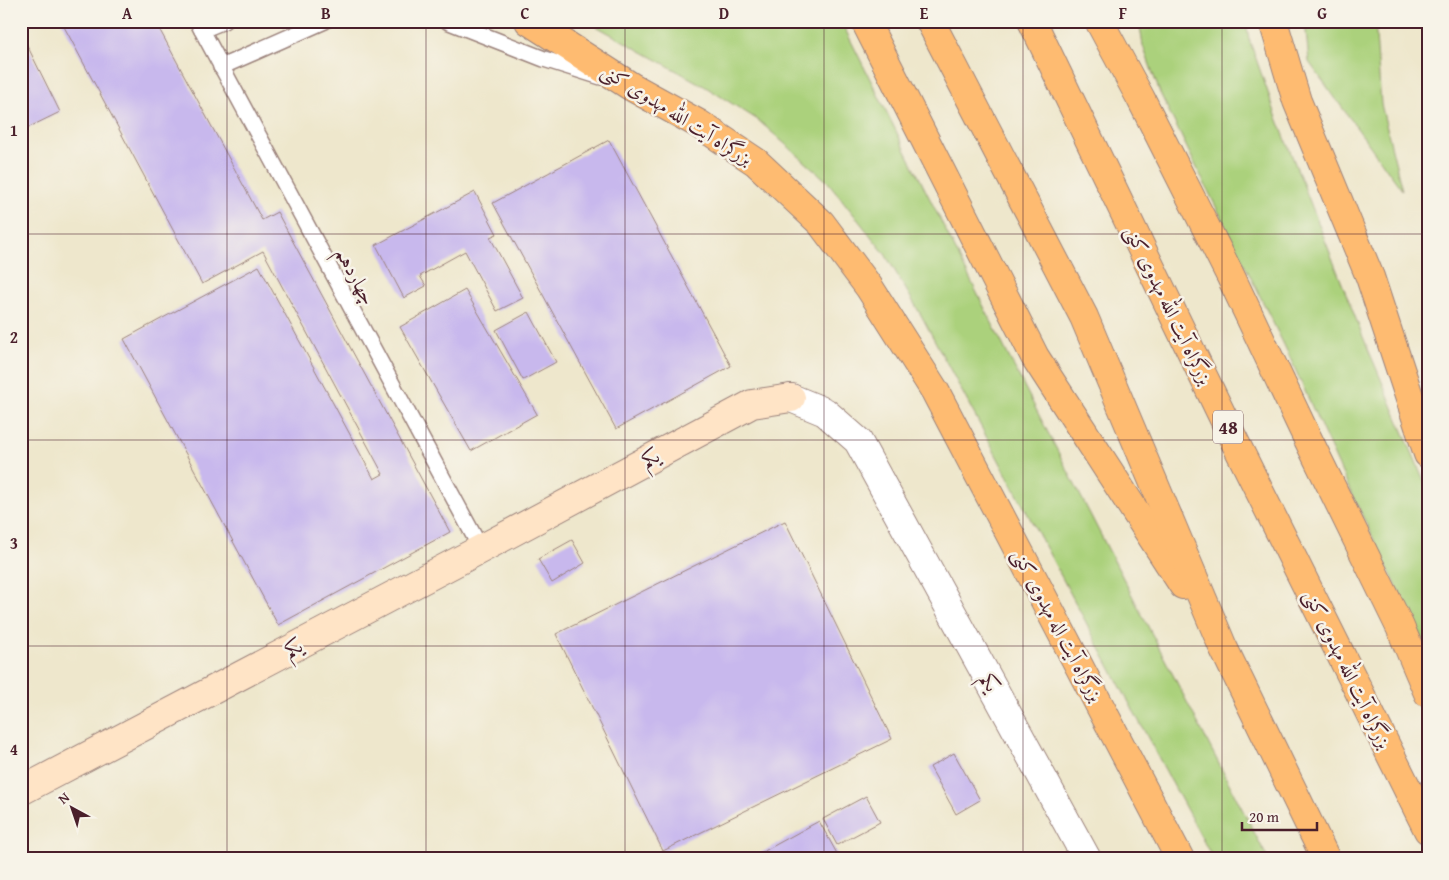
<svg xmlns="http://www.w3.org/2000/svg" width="1449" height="880" font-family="'Gentium Book Plus',Amiri,serif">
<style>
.green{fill:#abd17b;stroke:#7a7853}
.building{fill:#c8b8ed}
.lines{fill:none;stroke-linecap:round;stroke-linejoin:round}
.lane-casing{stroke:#9c837c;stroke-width:18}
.street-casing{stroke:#9c837c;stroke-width:30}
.secondary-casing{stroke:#9c837c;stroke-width:30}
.primary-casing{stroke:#9c837c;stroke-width:30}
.highway-casing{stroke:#9c837c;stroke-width:30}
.lane{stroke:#fff;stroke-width:15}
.street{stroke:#fff;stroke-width:28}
.secondary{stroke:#ffe4c6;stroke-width:28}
.primary{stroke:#febb71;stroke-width:28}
.highway{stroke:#febb71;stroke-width:28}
.grid{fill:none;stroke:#4a1f2b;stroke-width:1;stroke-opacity:0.55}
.labels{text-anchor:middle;stroke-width:5;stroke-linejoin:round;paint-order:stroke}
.shield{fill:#f7f3e8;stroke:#7e5f64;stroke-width:1}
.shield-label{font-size:19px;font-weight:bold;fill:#4a1f2b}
.street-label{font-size:20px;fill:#4a1f2b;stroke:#f7f3e8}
.neatline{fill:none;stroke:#4a1f2b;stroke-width:2}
.grid-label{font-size:16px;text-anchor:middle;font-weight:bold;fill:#4a1f2b}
</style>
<rect width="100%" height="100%" fill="#f7f3e8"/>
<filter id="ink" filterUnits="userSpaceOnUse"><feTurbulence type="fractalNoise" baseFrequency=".02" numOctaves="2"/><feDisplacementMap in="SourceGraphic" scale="10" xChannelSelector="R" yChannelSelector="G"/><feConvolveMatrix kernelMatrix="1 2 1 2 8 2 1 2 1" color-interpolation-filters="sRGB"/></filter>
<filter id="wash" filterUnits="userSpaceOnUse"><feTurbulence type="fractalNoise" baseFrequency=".0096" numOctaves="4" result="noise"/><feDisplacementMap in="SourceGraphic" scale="20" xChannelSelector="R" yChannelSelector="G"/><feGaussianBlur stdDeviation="1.12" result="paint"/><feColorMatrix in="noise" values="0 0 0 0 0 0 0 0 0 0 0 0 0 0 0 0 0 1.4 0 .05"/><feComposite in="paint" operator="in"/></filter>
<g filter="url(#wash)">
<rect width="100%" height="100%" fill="#eee7cc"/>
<g class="green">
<polygon points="587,21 841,21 1008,355 1268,859 1213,859 921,315 885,254 828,182 758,120 704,86"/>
<polygon points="1139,21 1246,21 1249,39 1276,115 1363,337 1428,490 1428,651 1346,482 1286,349 1160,93 1143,46"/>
<polygon points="1305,21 1375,21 1381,104 1402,190 1309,62"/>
</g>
<g id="blocks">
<g class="building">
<polygon points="61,21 155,21 262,220 277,212 450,532 278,625 124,339 259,266 374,479 383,474 263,251 202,284"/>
<polygon points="21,33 60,112 21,131"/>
<polygon points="609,140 731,366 616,429 493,203"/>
<polygon points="475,192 497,234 490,237 523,298 497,311 465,251 420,276 426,286 404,298 376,245"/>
<polygon points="465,290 537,414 471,451 400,327"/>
<polygon points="529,312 556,362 523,380 496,330"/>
<polygon points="785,521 892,739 663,851 556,634"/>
<polygon points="572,540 585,563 552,583 538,559"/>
<polygon points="954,753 980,800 956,814 930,767"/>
<polygon points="866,796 880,822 837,845 823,819"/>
<polygon points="819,821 840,859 750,859"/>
</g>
</g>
</g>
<g filter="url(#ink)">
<use href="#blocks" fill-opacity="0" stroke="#9c837c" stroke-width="1"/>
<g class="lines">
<defs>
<g id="lane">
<polyline points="197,21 481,549"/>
<polyline points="447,21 544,59 601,77"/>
<polyline points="202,30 224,21"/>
<polyline points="221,67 325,21"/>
</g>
<polyline id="street" points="791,398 825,412 858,441 1087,859"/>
<polyline id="secondary" points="21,791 481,549 752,404 791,398"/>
<g id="primary">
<polyline points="529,21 632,87 699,124 756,162 821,223 869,287 935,391 1180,859"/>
<polyline points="1273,21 1297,101 1370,277 1428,454"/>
</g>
<g id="highway">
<polyline points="865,21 1035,357 1183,585"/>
<polyline points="930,21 1084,317 1222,645 1326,859"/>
<polyline points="1032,21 1232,436 1428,830"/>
<polyline points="1099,21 1141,99 1231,277 1303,429 1400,627 1428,693"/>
</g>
</defs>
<use href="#lane" class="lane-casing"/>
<use href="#street" class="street-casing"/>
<use href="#secondary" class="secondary-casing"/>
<use href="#primary" class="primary-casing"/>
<use href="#highway" class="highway-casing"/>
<use href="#lane" class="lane"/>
<use href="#street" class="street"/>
<use href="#secondary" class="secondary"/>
<use href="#primary" class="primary"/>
<use href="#highway" class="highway"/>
</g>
</g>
<path class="grid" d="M227 21V859M426 21V859M625 21V859M824 21V859M1023 21V859M1222 21V859M21 234H1428M21 440H1428M21 646H1428"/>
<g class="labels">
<rect class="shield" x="1213" y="410.5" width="30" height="33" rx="4"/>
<g class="shield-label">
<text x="1228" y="434">48</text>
</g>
<g class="street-label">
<text transform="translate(677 114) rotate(32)" y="7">بزرگراه آیت الله مهدوی کنی</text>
<text transform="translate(356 276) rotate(62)" y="7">چهاردهم</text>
<text transform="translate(1169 305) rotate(64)" y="7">بزرگراه آیت الله مهدوی کنی</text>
<text transform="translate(650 458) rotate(-28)" y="7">یکم</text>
<text transform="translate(1058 625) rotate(62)" y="7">بزرگراه آیت اله مهدوی کنی</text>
<text transform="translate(293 648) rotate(-28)" y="7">یکم</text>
<text transform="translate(1348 669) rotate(64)" y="7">بزرگراه آیت الله مهدوی کنی</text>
<text transform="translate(990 682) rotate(61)" y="7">یکم</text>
</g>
</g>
<rect width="1449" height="880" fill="none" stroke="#f7f3e8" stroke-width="55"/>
<g transform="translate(72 808) rotate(320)" stroke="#f7f3e8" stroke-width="4" paint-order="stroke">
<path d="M0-4L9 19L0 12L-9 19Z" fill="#4a1f2b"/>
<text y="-8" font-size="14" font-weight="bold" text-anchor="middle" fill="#4a1f2b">N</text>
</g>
<path d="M1242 822v8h75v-8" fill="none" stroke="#4a1f2b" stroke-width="2.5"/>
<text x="1249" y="822" font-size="15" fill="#4a1f2b" stroke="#f7f3e8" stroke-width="4" paint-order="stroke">20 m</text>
<rect x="28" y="28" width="1394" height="824" class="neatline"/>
<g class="grid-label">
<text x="127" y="19">A</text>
<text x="326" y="19">B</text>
<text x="525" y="19">C</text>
<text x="724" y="19">D</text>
<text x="924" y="19">E</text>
<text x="1123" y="19">F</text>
<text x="1322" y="19">G</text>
<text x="14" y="136">1</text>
<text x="14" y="343">2</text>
<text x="14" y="549">3</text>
<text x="14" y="755">4</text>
</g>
</svg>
